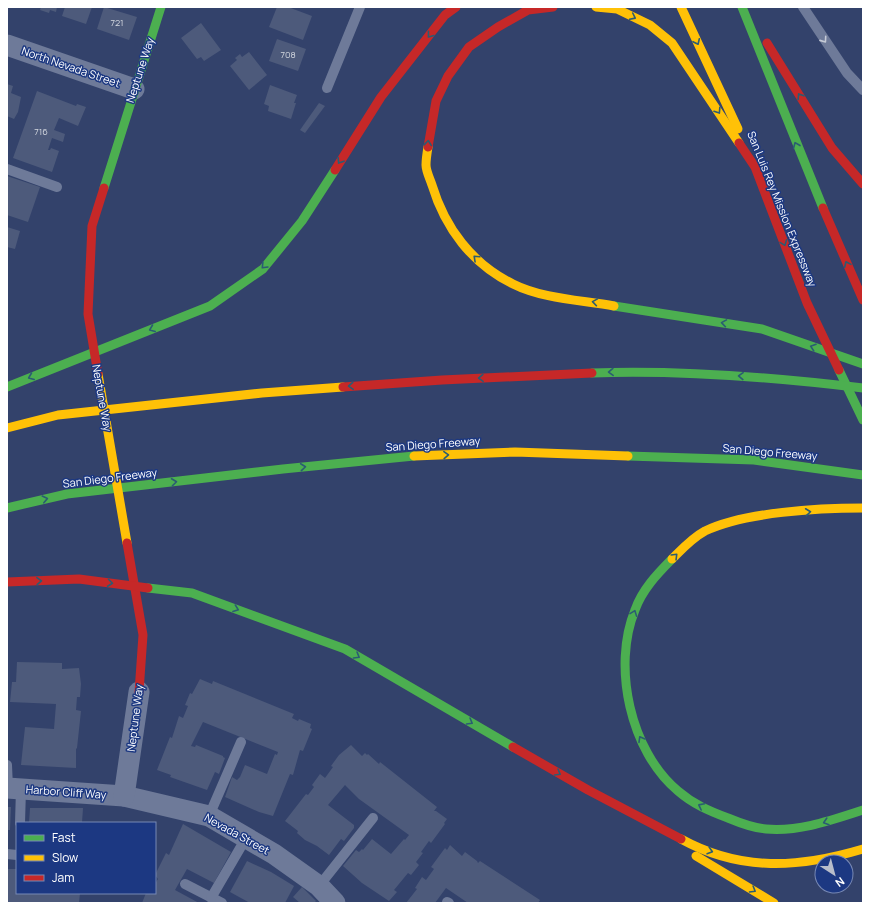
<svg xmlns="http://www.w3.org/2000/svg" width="870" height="910" font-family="Manrope,sans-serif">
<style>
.building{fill:#4d5a7b}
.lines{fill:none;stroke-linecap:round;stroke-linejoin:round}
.lane{stroke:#6e7a99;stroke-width:10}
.street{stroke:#6e7a99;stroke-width:21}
.fast{stroke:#4caf50;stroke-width:9}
.slow{stroke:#ffc107;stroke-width:9}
.jam{stroke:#c62828;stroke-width:9}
.oneway{stroke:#2a5c73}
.oneway2{stroke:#c5cad6}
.labels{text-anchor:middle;stroke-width:3;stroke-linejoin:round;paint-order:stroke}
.number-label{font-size:9px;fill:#d2d6de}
.street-label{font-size:11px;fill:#fff;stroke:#1c3882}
</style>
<rect width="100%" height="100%" fill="#33426b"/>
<g class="building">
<polygon points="41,7 57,7 56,12 50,10 49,13 40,10"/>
<polygon points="65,7 92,7 86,24 62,16"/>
<polygon points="104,7 137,17 129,40 97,29"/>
<polygon points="277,7 288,7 312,16 303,40 269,27"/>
<polygon points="201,23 221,50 204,61 201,57 197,59 181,38"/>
<polygon points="277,39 306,49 298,71 269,61"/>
<polygon points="249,52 267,75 249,90 230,66 237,60 235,58 240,54 242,57"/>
<polygon points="7,84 13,86 11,93 21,97 18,112 14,119 7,116"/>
<polygon points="270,85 297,95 294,103 296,103 291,119 268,111 269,106 264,104"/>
<polygon points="37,91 76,106 77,104 86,107 78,126 59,118 54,130 65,134 63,142 52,138 48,150 50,150 51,148 59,151 52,172 13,158"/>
<polygon points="319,103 325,106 305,133 300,130"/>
<polygon points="7,176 40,187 28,222 7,215"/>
<polygon points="7,227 20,231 15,249 7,247"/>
<polygon points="17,662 62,663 62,669 79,668 81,684 80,697 77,697 76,710 81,711 77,748 76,749 76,768 21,765 25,727 54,729 56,704 10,702 12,682 16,682"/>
<polygon points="200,679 212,684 213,681 294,714 292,718 298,721 299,719 311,724 310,728 312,729 303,751 300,750 293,775 290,774 273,816 259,812 225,797 232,777 237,780 240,777 245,765 267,774 275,754 277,755 278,752 203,722 191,746 195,747 196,745 223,756 223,757 225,758 219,774 215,772 207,790 170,777 171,775 157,770 170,737 172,738 179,716 183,718 188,706 185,705 190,693 192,694"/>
<polygon points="351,745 362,756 365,753 367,755 368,754 379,764 380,762 437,807 434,811 436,811 447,819 444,823 445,824 431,843 429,841 421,852 423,853 416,862 419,865 411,875 408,873 394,890 397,892 389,901 362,883 343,866 356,850 359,852 362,849 363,850 372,839 391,854 404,839 405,840 409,835 359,799 345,785 328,805 354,825 354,828 344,841 341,839 329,855 317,846 305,840 297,833 298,831 285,821 306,794 308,795 314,787 312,785 320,774 325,778 333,767 331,766 339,755"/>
<polygon points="7,807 11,807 10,830 7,830"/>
<polygon points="30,808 83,808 82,823 29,823"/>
<polygon points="183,824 231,852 214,883 187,869 175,890 199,903 142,903 146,893 155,893 155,884 158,879 155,875 166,853 169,855"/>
<polygon points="450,845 462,856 465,852 477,861 478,863 480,861 540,900 538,903 468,903 446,888 435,903 406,903 417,889 415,888 422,877 426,880 434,869 431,867 445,848 447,850"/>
<polygon points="247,861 271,872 294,886 285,903 250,903 230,892"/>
<polygon points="7,869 17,869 17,893 80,893 79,903 7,903"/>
<polygon points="302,887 316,901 314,903 300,903 293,897"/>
</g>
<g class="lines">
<g class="lane">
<polyline points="803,7 847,73 863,90"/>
<polyline points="327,88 360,7"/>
<polyline points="7,169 57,187"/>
<polyline points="7,765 8,788"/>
<polyline points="209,816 241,742"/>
<polyline points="20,823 21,789"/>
<polyline points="7,854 17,855"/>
<polyline points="185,884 222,903"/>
<polyline points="319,886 373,818"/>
<polyline points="211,898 246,838"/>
<polyline points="447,902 449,903"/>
</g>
<g class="street">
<polyline points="7,45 134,89"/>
<polyline points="7,788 124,796 209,816 274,854 319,886 335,903"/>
<polyline points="124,796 139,692"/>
</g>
<g class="fast">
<polyline points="742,7 823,208"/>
<polyline points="104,188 161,7"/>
<polyline points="614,306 762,329 863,364"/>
<polyline points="839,370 863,420"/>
<path d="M592 373C682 370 773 377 863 388"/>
<polyline points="7,387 210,306 263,269 302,221 335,170"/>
<polyline points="628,456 754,460 863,475"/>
<polyline points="7,508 67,494 283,469 414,456"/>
<path d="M672 559C657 574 642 590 635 610 612 666 630 751 678 791 693 804 709 811 728 818 740 823 753 828 766 829 799 832 832 820 863 810"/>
<polyline points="148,588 192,593 345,649 513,747"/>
</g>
<g class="slow">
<polyline points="596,7 617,9 650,25 672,43 739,143"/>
<polyline points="681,7 738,129"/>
<path d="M428 147C427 153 426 159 426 165 426 171 430 179 432 185 445 228 472 264 513 284 543 299 581 300 614 306"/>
<polyline points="98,374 127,543"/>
<polyline points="7,428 58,415 262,393 343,387"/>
<polyline points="414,456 515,452 628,456"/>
<path d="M672 559C682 549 692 538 705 531 745 512 819 508 863 508"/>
<path d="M681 839C741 872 799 868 863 849"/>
<polyline points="696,856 774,903"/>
</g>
<g class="jam">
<polyline points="767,43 832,148 863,184"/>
<polyline points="739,143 755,167 807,303 839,370"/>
<polyline points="428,147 436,101 448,76 469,47 498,27 528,10 553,7"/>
<polyline points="335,170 381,97 445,15 456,7"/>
<polyline points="823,208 863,300"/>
<polyline points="98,374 88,314 92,226 104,188"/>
<polyline points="343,387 442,380 592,373"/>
<polyline points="127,543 143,635 139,692"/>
<polyline points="7,582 79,579 148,588"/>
<polyline points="513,747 588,790 681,839"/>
</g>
</g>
<defs><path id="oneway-chevron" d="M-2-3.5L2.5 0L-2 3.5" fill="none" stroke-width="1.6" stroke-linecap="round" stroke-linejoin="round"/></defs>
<g class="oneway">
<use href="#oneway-chevron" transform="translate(633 17) rotate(26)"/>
<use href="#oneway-chevron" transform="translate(430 35) rotate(128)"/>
<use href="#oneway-chevron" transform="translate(697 42) rotate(65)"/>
<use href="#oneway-chevron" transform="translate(800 96) rotate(-122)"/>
<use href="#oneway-chevron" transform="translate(718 111) rotate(57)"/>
<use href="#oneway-chevron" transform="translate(428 143) rotate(-84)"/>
<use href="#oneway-chevron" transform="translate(796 145) rotate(-112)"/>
<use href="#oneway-chevron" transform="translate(340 161) rotate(122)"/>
<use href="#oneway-chevron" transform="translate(784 243) rotate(69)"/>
<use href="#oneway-chevron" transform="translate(476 258) rotate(-137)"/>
<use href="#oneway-chevron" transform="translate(847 264) rotate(-114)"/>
<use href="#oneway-chevron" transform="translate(264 266) rotate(134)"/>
<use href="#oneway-chevron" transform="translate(595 302) rotate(-171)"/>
<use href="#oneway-chevron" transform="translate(724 323) rotate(-171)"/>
<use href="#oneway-chevron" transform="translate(152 329) rotate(158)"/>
<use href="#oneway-chevron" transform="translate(813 347) rotate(-161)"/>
<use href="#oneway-chevron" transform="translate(611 372) rotate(178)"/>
<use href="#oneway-chevron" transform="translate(741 376) rotate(-178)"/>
<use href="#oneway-chevron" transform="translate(31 377) rotate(158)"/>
<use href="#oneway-chevron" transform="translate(481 378) rotate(178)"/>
<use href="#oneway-chevron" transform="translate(351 386) rotate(176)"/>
<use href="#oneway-chevron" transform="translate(446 455) rotate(-2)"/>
<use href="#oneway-chevron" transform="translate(303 467) rotate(-6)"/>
<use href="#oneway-chevron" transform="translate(174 482) rotate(-7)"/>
<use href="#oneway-chevron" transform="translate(45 499) rotate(-13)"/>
<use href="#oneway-chevron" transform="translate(808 512) rotate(-6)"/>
<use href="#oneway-chevron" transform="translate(675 556) rotate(-45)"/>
<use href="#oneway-chevron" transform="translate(39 581) rotate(-2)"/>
<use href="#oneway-chevron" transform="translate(110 583) rotate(7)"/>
<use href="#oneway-chevron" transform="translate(236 609) rotate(20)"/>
<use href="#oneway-chevron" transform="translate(634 613) rotate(-69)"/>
<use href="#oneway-chevron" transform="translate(357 656) rotate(30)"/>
<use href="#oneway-chevron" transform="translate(470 722) rotate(30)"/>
<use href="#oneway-chevron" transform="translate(641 739) rotate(-120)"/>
<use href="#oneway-chevron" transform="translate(558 773) rotate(30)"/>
<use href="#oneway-chevron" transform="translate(701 806) rotate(-153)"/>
<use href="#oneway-chevron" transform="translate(826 822) rotate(162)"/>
<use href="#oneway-chevron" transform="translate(710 851) rotate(17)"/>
<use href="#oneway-chevron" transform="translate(753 890) rotate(31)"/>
</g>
<use class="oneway2" href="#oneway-chevron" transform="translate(824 40) rotate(55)"/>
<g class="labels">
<g class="number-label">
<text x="117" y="26">721</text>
<text x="288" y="58">708</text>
<text x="41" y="135">716</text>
</g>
<g class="street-label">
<text transform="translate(71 67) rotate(19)" y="4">North Nevada Street</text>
<text transform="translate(140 70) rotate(-72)" y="4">Neptune Way</text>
<text transform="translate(782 209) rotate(68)" y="4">San Luis Rey Mission Expressway</text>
<text transform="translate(102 398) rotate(80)" y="4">Neptune Way</text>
<text transform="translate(433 444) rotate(-4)" y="4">San Diego Freeway</text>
<text transform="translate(770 452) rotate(5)" y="4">San Diego Freeway</text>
<text transform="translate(110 478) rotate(-7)" y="4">San Diego Freeway</text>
<text transform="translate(135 718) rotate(-83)" y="4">Neptune Way</text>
<text transform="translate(66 792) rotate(4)" y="4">Harbor Cliff Way</text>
<text transform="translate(237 834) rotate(29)" y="4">Nevada Street</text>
</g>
</g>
<rect width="870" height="910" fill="none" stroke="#ffffff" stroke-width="16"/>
<rect x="16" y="822" width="140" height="72" fill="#1c3882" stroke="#7788b4"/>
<rect x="24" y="835" width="20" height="6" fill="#4caf50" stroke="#7788b4"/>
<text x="52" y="842" font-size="12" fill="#ffffff">Fast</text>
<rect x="24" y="855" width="20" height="6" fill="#ffc107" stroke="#7788b4"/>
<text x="52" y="862" font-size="12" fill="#ffffff">Slow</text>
<rect x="24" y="875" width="20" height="6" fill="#c62828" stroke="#7788b4"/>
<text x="52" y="882" font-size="12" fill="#ffffff">Jam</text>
<g transform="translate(834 874) rotate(144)"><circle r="19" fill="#1c3882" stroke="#7788b4"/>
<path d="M0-3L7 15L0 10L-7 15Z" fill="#b8bdcb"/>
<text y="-6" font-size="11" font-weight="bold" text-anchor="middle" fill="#ffffff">N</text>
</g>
</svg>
